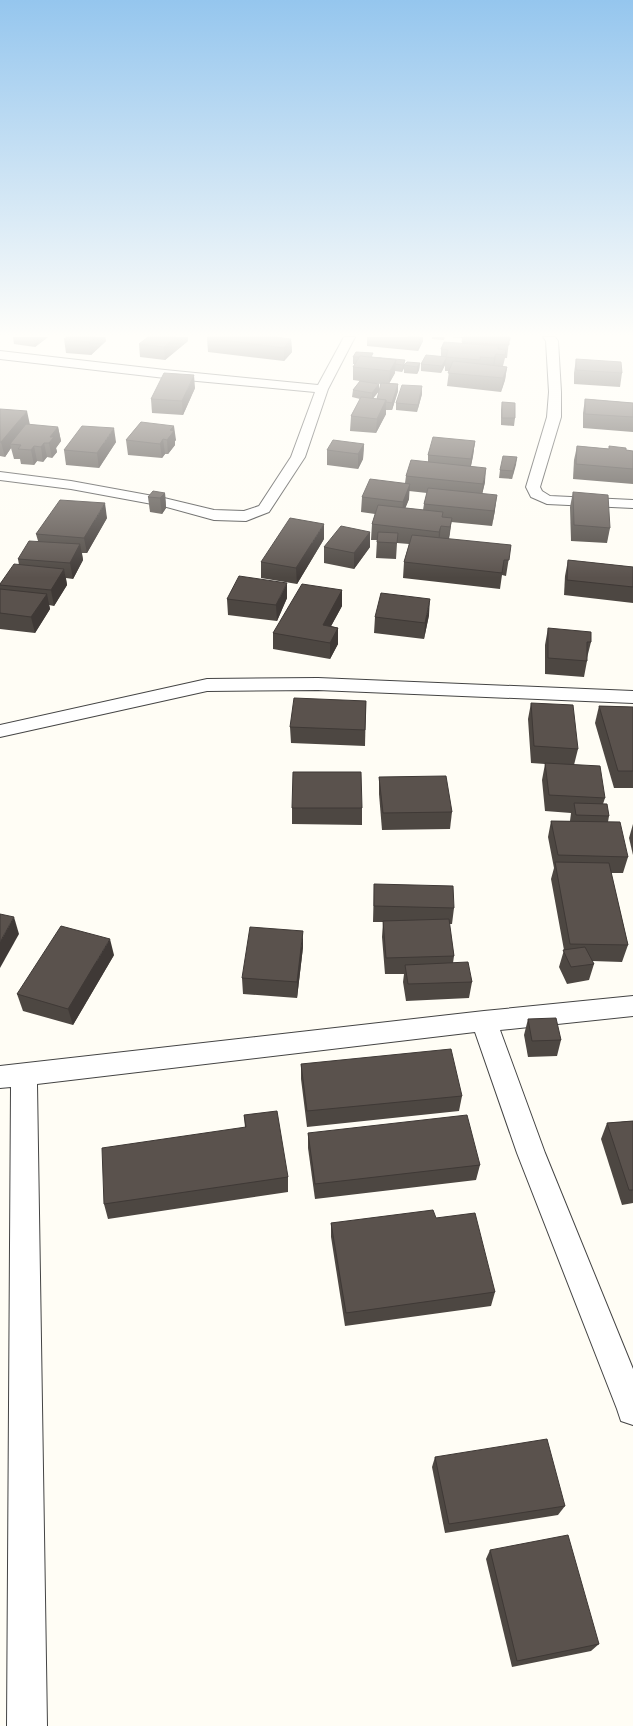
<svg xmlns="http://www.w3.org/2000/svg" width="633" height="1726" font-family="'Zilla Slab',serif">
<style>
.lines{fill:none;stroke-linecap:round;stroke-linejoin:round}
.street-casing{stroke:#444;stroke-width:2}
.street{fill:#fff;fill-rule:evenodd}
.wall{fill:#4d4742;fill-rule:evenodd}
.shaded-wall{fill:#3f3936}
.building{fill:#5a524d;stroke:#3f3936}
</style>
<rect width="100%" height="100%" fill="#fffdf5"/>
<g class="lines">
<defs>
<g id="street">
<polygon points="344,337 355,337 328,389 305,457 269,512 246,521 214,520 163,506 71,489 0,480 0,472 71,481 164,498 214,510 244,511 259,506 291,457 315,392 165,378 0,359 0,351 165,370 318,385"/>
<polygon points="543,337 555,337 558,341 561,392 561,417 540,487 542,491 550,496 633,500 633,508 547,504 531,497 526,487 547,417 549,392 546,341"/>
<polygon points="318,678 633,691 633,703 318,690 207,691 0,737 0,725 207,679"/>
<polygon points="633,996 633,1016 500,1030 545,1153 633,1369 633,1425 621,1421 617,1409 517,1153 475,1032 37,1084 47,1726 7,1726 11,1087 0,1088 0,1066 484,1011"/>
</g>
</defs>
<use href="#street" class="street-casing"/>
<use href="#street" class="street"/>
</g>
<g class="wall">
<polygon points="13,337 48,337 35,347 14,344"/>
<polygon points="67,337 105,337 106,341 91,355 66,353 64,339"/>
<polygon points="367,337 423,337 423,341 418,351 367,346"/>
<polygon points="432,337 445,337 444,340 432,339"/>
<polygon points="449,337 511,337 510,341 509,341 507,358 505,358 503,366 507,367 505,380 501,392 447,386 449,371 445,371 445,365 441,373 421,371 421,364 441,356 441,349 462,343 463,338"/>
<polygon points="207,338 291,339 292,352 284,361 208,352"/>
<polygon points="188,341 165,360 140,357 139,344"/>
<path d="M353 357H373L404 365 420 363 419 370 417 374 404 373V368L402 372 395 371V373L389 383 398 384V391L392 410H386V414L376 433 350 431 351 416 360 399 352 397 353 390 360 381 353 380V367L355 364H353ZM372 383 381 384 377 399 373 398 379 391V384Z"/>
<polygon points="576,359 622,373 620,387 574,384 574,373"/>
<polygon points="195,388 183,415 152,413 151,399"/>
<polygon points="422,394 417,412 396,410 396,403"/>
<polygon points="585,399 633,403 633,432 583,428 583,413"/>
<polygon points="502,402 515,418 514,426 501,425 501,410"/>
<polygon points="0,409 30,425 58,427 61,441 56,448 57,452 52,458 47,457 43,462 37,461 34,465 21,464 20,459 14,459 11,448 5,457 0,456"/>
<polygon points="141,422 176,440 175,441 175,445 168,454 165,454 162,458 128,455 126,440"/>
<path d="M475 441 473 456 471 466 485 482 482 494 495 510 492 526 451 522 449 539 511 545 506 576 502 575 500 589 403 578 404 562 409 544 397 543 396 559 376 558 377 540H371L372 524 375 514 361 512 362 497 405 483 406 476 428 462V455ZM409 491 427 493 424 504 423 510 405 508 409 499Z"/>
<polygon points="116,442 99,468 66,465 64,450"/>
<polygon points="364,444 363,459 358,469 327,465 327,450"/>
<polygon points="577,446 633,451 633,484 573,479 574,460"/>
<polygon points="517,457 512,479 499,478 500,470"/>
<polygon points="573,492 610,528 607,543 571,541 570,507"/>
<polygon points="165,493 166,508 162,514 150,512 148,497"/>
<polygon points="107,518 87,553 82,553 83,560 73,579 66,578 67,585 54,606 49,605 50,609 35,633 0,629 0,584 19,565 18,559 38,541 36,534"/>
<polygon points="370,532 370,547 354,569 324,563 324,547"/>
<polygon points="324,539 297,584 261,578 261,562"/>
<polygon points="568,560 633,567 633,603 564,595 565,576"/>
<polygon points="342,590 342,606 331,626 338,628 338,644 330,659 273,649 273,633"/>
<polygon points="287,598 277,621 228,615 227,599"/>
<polygon points="429,615 424,639 374,633 375,617"/>
<polygon points="548,628 591,642 587,658 587,661 584,677 545,674 545,645"/>
<polygon points="366,701 365,746 291,743 290,727"/>
<polygon points="531,703 578,749 574,765 605,798 603,804 609,816 608,822 628,857 623,873 611,873 628,945 622,962 592,961 594,964 589,980 567,984 559,967 564,950 551,879 554,868 548,837 551,821 570,821 571,813 545,811 542,780 545,764 531,763 528,719"/>
<polygon points="599,706 633,707 633,788 614,788 595,723"/>
<polygon points="379,777 452,812 450,829 382,830 379,794"/>
<polygon points="292,808 362,808 362,825 292,824"/>
<polygon points="633,824 633,855 629,838"/>
<polygon points="374,884 454,908 452,924 449,924 454,956 453,963 472,982 469,998 406,1001 403,982 404,974 385,974 382,937 383,922 373,922"/>
<polygon points="303,947 297,998 243,994 242,978"/>
<polygon points="114,955 73,1025 23,1011 17,994"/>
<polygon points="528,1019 561,1040 557,1056 528,1057 524,1035"/>
<polygon points="301,1064 462,1096 459,1111 307,1127 301,1079"/>
<polygon points="244,1115 288,1177 288,1192 108,1219 104,1204 245,1128"/>
<polygon points="633,1121 633,1203 622,1205 601,1139 607,1123"/>
<polygon points="308,1133 480,1165 476,1180 315,1199 308,1148"/>
<polygon points="436,1218 495,1292 491,1306 345,1326 331,1237 331,1223"/>
<polygon points="435,1457 565,1506 558,1515 445,1533 432,1467"/>
<polygon points="490,1550 599,1644 591,1651 512,1667 486,1559"/>
</g>
<g class="shaded-wall">
<polygon points="33,337 48,337 35,347"/>
<polygon points="95,337 105,337 106,341 91,355 89,342"/>
<polygon points="176,337 188,337 188,341 165,360 164,347"/>
<polygon points="419,337 423,337 423,341 418,351"/>
<polygon points="291,339 292,352 284,361 284,348"/>
<polygon points="496,354 494,367 493,371 494,358"/>
<polygon points="446,358 445,365 441,373 442,366"/>
<polygon points="396,360 395,373 389,384 390,371"/>
<polygon points="405,360 404,368 402,372 403,365"/>
<polygon points="420,363 419,370 417,374 417,367"/>
<polygon points="507,367 505,380 501,392 503,378"/>
<polygon points="194,375 195,388 183,415 182,401"/>
<polygon points="379,384 379,391 372,400 372,393"/>
<polygon points="398,384 398,391 392,410 392,403"/>
<polygon points="422,386 422,394 417,412 418,405"/>
<polygon points="386,400 386,414 376,433 377,419"/>
<polygon points="27,411 30,425 10,444 11,448 5,457 1,442"/>
<polygon points="174,426 176,440 175,441 175,445 168,454 167,440 170,430"/>
<polygon points="58,427 61,441 56,448 57,452 52,458 49,443 50,437"/>
<polygon points="114,428 116,442 99,468 97,453"/>
<polygon points="163,439 165,454 162,458 160,444"/>
<polygon points="475,441 473,456 469,474 471,459"/>
<polygon points="44,443 47,457 43,462 41,447"/>
<polygon points="364,444 363,459 358,469 358,454"/>
<polygon points="34,446 37,461 34,465 31,450"/>
<polygon points="517,457 516,465 512,479 513,471"/>
<polygon points="486,468 485,482 481,499 483,484"/>
<polygon points="410,484 409,499 402,517 403,502"/>
<polygon points="165,493 166,508 162,514 160,498"/>
<polygon points="497,495 495,510 492,526 494,511"/>
<polygon points="105,503 107,518 87,553 84,538"/>
<polygon points="452,518 450,533 448,542 450,527"/>
<polygon points="324,524 324,539 297,584 296,568"/>
<polygon points="441,526 439,541 438,547 439,532"/>
<polygon points="370,532 370,547 354,569 354,553"/>
<polygon points="80,544 83,560 73,579 70,563"/>
<polygon points="64,569 67,585 54,606 51,590"/>
<polygon points="287,583 287,598 277,621 276,605"/>
<polygon points="342,590 342,606 323,641 323,625"/>
<polygon points="47,594 50,609 35,633 31,617"/>
<polygon points="430,599 429,615 424,639 425,623"/>
<polygon points="338,628 338,644 330,659 330,643"/>
<polygon points="14,917 19,934 0,968 0,942"/>
<polygon points="303,931 303,947 297,998 297,982"/>
<polygon points="110,939 114,955 73,1025 68,1009"/>
</g>
<g class="building">
<polygon points="67,337 95,337 89,342 64,339"/>
<polygon points="148,337 176,337 164,347 139,344"/>
<polygon points="209,337 275,337 291,339 284,348 207,338"/>
<polygon points="408,337 419,337 419,338"/>
<polygon points="463,337 509,337 509,345 462,342"/>
<polygon points="444,342 498,346 498,349 506,350 505,355 496,354 494,358 480,357 480,360 446,357 448,350 441,349"/>
<polygon points="356,352 373,353 371,357 405,360 403,365 395,364 396,360 360,356 359,357 353,357"/>
<polygon points="426,355 447,357 442,366 421,364"/>
<polygon points="360,356 396,360 390,371 353,367"/>
<polygon points="576,359 621,362 622,373 576,370"/>
<polygon points="453,361 507,367 503,378 448,373"/>
<polygon points="407,362 420,363 417,367 404,365"/>
<polygon points="164,373 194,375 182,401 151,399"/>
<polygon points="360,381 379,384 372,393 353,390"/>
<polygon points="381,383 398,384 392,403 386,402 386,400 377,399"/>
<polygon points="402,385 422,386 418,405 396,403"/>
<polygon points="361,397 386,400 377,419 351,416"/>
<polygon points="585,399 633,403 633,417 585,414"/>
<polygon points="502,402 515,403 515,418 502,418"/>
<polygon points="0,409 27,411 1,442 0,442"/>
<polygon points="141,422 174,426 170,430 174,431 167,440 163,439 160,444 126,440"/>
<polygon points="26,424 58,427 50,437 54,437 49,443 44,443 41,447 34,446 31,450 18,449 21,445 10,444"/>
<polygon points="82,426 114,428 97,453 64,450"/>
<polygon points="433,437 475,441 471,459 428,455"/>
<polygon points="333,440 364,444 358,454 327,450"/>
<polygon points="577,446 609,449 609,446 626,448 626,450 633,451 633,469 576,464"/>
<polygon points="503,456 517,457 513,471 500,470"/>
<polygon points="411,460 486,468 483,484 406,476"/>
<polygon points="370,479 410,484 403,502 362,497"/>
<polygon points="428,488 497,495 494,511 424,504"/>
<polygon points="153,491 165,493 160,498 148,497"/>
<polygon points="573,492 608,495 610,528 574,525"/>
<polygon points="60,500 105,503 84,538 36,534"/>
<polygon points="378,505 443,512 442,517 452,518 450,527 441,526 439,532 372,524"/>
<polygon points="290,518 324,524 296,568 261,562"/>
<polygon points="341,526 370,532 354,553 324,547"/>
<polygon points="378,532 398,533 397,543 377,542"/>
<polygon points="412,535 511,545 509,560 504,560 502,573 404,562"/>
<polygon points="29,541 80,544 70,563 18,559"/>
<polygon points="568,560 633,567 633,587 567,580"/>
<polygon points="14,564 64,569 51,590 0,585 0,584"/>
<polygon points="239,576 287,583 276,605 227,599"/>
<polygon points="302,584 342,590 323,625 338,628 330,643 273,633"/>
<polygon points="0,589 47,594 31,617 0,613"/>
<polygon points="381,593 430,599 425,623 375,617"/>
<polygon points="548,628 591,632 591,642 587,642 587,661 548,658"/>
<polygon points="294,698 366,701 365,730 290,727"/>
<polygon points="531,703 573,705 578,749 534,746"/>
<polygon points="599,706 633,707 633,771 618,771"/>
<polygon points="545,763 600,766 605,798 549,795"/>
<polygon points="293,772 361,772 362,808 292,808"/>
<polygon points="446,776 452,812 383,813 379,777"/>
<polygon points="574,803 607,804 609,816 576,815"/>
<polygon points="551,821 620,822 628,857 558,855"/>
<polygon points="555,862 609,863 628,945 570,944"/>
<polygon points="374,884 453,886 454,908 374,906"/>
<polygon points="0,914 14,917 0,942"/>
<polygon points="449,919 454,956 386,958 383,921"/>
<polygon points="61,926 110,939 68,1009 17,994"/>
<polygon points="250,927 303,931 297,982 242,978"/>
<polygon points="585,947 594,964 571,967 563,950"/>
<polygon points="468,962 472,982 408,984 405,965"/>
<polygon points="556,1018 561,1040 532,1041 528,1019"/>
<polygon points="451,1049 462,1096 307,1111 301,1064"/>
<polygon points="277,1111 288,1177 104,1204 102,1148 246,1127 244,1115"/>
<polygon points="467,1115 480,1165 315,1184 308,1133"/>
<polygon points="633,1121 633,1190 629,1190 607,1123"/>
<polygon points="433,1210 436,1218 475,1213 495,1292 346,1313 331,1223"/>
<polygon points="547,1439 565,1506 449,1524 435,1457"/>
<polygon points="568,1535 599,1644 517,1661 490,1550"/>
</g>
<linearGradient id="sky" x2="0" y2="1"><stop stop-color="#95c6ee"/><stop offset="0.58" stop-color="#fffefa"/><stop offset="1" stop-color="#fffefa" stop-opacity="0"/></linearGradient>
<rect width="633" height="578" fill="url(#sky)"/>
</svg>
